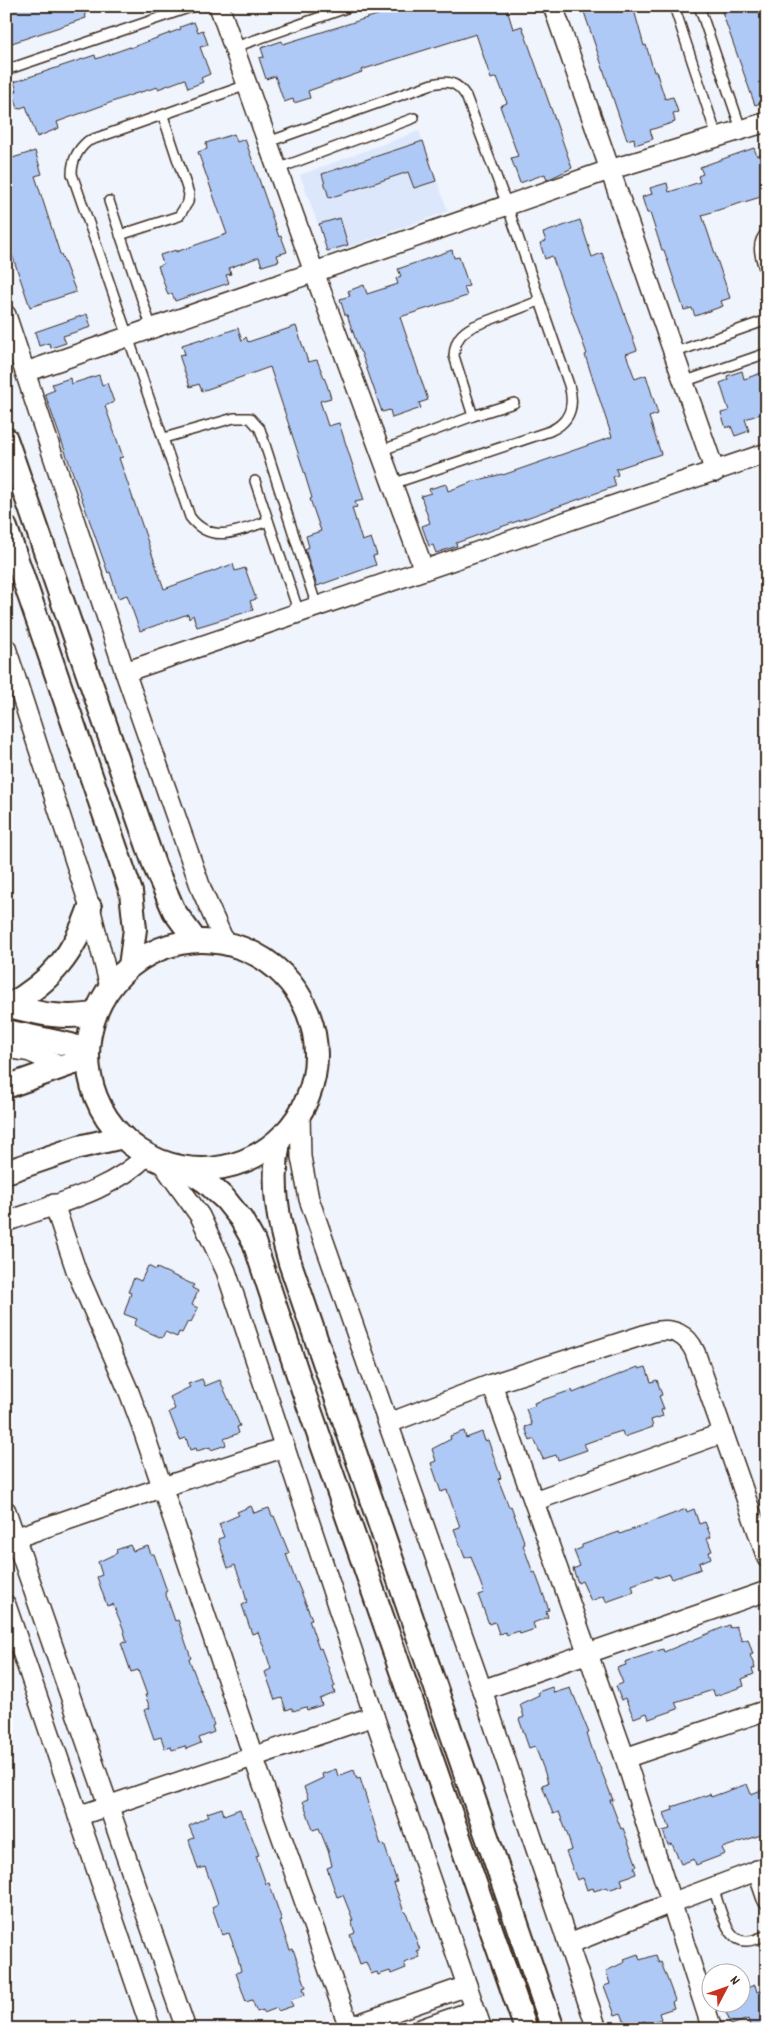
<svg xmlns="http://www.w3.org/2000/svg" width="773" height="2035" font-family="Dekko,sans-serif">
<style>
.built{fill:#dce7fb}
.building{fill:#afc9f7;stroke:#3b2a1e}
.lines{fill:none;stroke-linecap:round;stroke-linejoin:round}
.service-casing{stroke:#3b2a1e;stroke-width:12}
.minor-casing{stroke:#3b2a1e;stroke-width:22}
.tertiary-casing{stroke:#3b2a1e;stroke-width:26}
.service{stroke:#fff;stroke-width:9}
.minor{stroke:#fff;stroke-width:19}
.tertiary{stroke:#fff;stroke-width:22}
</style>
<rect width="100%" height="100%" fill="#eff4fd"/>
<filter id="ink" filterUnits="userSpaceOnUse"><feTurbulence type="fractalNoise" baseFrequency=".02" numOctaves="2"/><feDisplacementMap in="SourceGraphic" scale="10" xChannelSelector="R" yChannelSelector="G"/><feConvolveMatrix kernelMatrix="1 2 1 2 8 2 1 2 1" color-interpolation-filters="sRGB"/></filter>
<g filter="url(#ink)">
<polygon class="built" points="419,131 448,211 329,254 300,175"/>
<g class="building">
<polygon points="6,6 83,6 86,18 6,45"/>
<polygon points="406,6 477,6 478,11 493,6 506,6 513,29 522,26 572,168 547,180 545,174 520,183 511,158 518,156 500,106 507,103 497,77 491,79 476,34 361,70 362,72 308,91 310,98 294,103 293,99 284,102 275,76 266,79 259,58 264,57 261,48 282,41 283,44"/>
<polygon points="582,6 623,6 624,12 634,10 644,46 646,45 654,72 656,71 665,99 673,97 678,112 673,113 675,122 650,130 653,139 635,145 634,138 627,140"/>
<polygon points="720,6 767,6 767,101 755,105"/>
<polygon points="194,22 198,32 203,30 208,45 200,47 210,74 201,78 203,82 188,88 185,79 158,89 158,87 134,94 57,122 59,128 37,137 26,106 18,109 13,92 17,91 14,82 95,55 96,59 130,47 130,48 181,29 180,27"/>
<polygon points="234,134 237,142 245,139 279,237 281,236 287,252 277,255 279,261 262,266 259,257 229,268 231,274 226,275 229,283 175,301 172,293 168,295 158,266 163,264 160,255 176,250 176,252 227,234 198,152 207,149 206,143"/>
<polygon points="423,141 436,181 414,188 408,172 329,198 322,174"/>
<polygon points="754,148 757,156 761,154 767,171 767,195 702,215 730,298 721,301 723,306 695,316 692,308 684,310 664,250 662,250 650,213 647,213 642,197 652,194 650,188 667,183 669,192 700,182 698,176 703,174 700,167"/>
<polygon points="35,151 42,174 35,176 60,254 61,254 76,292 30,307 9,246 6,247 6,160"/>
<polygon points="340,218 348,245 327,251 319,224"/>
<polygon points="580,220 592,257 602,253 616,290 637,350 626,354 635,379 646,375 658,414 649,417 661,454 616,469 618,475 613,477 616,486 456,543 457,546 436,553 433,545 429,546 422,526 430,523 421,496 431,493 429,489 446,484 448,491 475,481 502,474 503,475 612,437 585,355 587,354 552,256 545,259 540,243 546,241 543,233"/>
<polygon points="452,250 454,258 459,257 469,286 464,287 467,296 400,317 428,400 419,403 421,408 392,418 390,410 382,412 361,352 360,352 347,315 345,315 340,299 350,296 348,291 364,285 367,294 398,284 396,278 401,276 398,269"/>
<polygon points="87,314 91,327 63,336 66,343 51,348 49,343 39,346 35,332"/>
<polygon points="296,326 308,362 317,360 327,385 331,398 320,401 328,426 339,423 364,500 355,502 357,507 352,508 362,541 371,538 377,555 373,556 376,565 317,586 305,549 309,547 306,536 321,531 310,499 312,498 301,462 270,367 202,391 199,384 190,387 179,355 185,354 182,345 201,339 201,341 238,328 242,341 246,337 248,342"/>
<polygon points="742,371 744,379 767,371 767,412 745,419 749,431 735,436 731,426 726,428 721,413 729,411 720,383 728,380 727,376"/>
<polygon points="99,375 102,385 107,383 114,402 105,406 123,457 119,458 164,589 233,564 235,571 245,568 256,599 250,601 253,610 197,627 193,615 189,619 188,614 140,631 127,595 118,598 110,572 108,573 45,394 55,390 52,384 70,378 71,384"/>
<polygon points="148,1266 156,1270 157,1268 194,1285 192,1288 198,1291 192,1305 198,1308 191,1322 188,1321 182,1333 179,1332 177,1337 165,1332 162,1338 148,1332 134,1325 137,1319 124,1314 131,1293 128,1292 134,1278 141,1281"/>
<polygon points="638,1367 639,1369 646,1367 651,1382 657,1380 662,1395 659,1396 664,1409 661,1410 663,1416 651,1420 653,1427 624,1437 622,1431 609,1435 584,1444 587,1450 558,1460 556,1455 543,1459 534,1439 530,1441 525,1427 532,1425 526,1409 535,1406 534,1403 572,1390 573,1393"/>
<polygon points="202,1379 205,1386 220,1380 240,1426 237,1427 239,1433 224,1439 226,1445 211,1450 210,1447 197,1451 196,1448 190,1450 186,1438 180,1440 169,1412 175,1409 170,1397 190,1387 188,1384"/>
<polygon points="464,1431 466,1438 482,1432 485,1441 488,1440 501,1478 498,1479 509,1507 511,1506 525,1544 523,1545 533,1573 535,1572 549,1610 546,1611 548,1617 533,1623 535,1629 520,1634 519,1631 507,1635 505,1632 499,1634 495,1622 489,1624 478,1595 484,1593 471,1556 465,1558 454,1529 460,1527 447,1490 441,1492 431,1463 436,1461 432,1449 451,1439 450,1436"/>
<polygon points="251,1506 254,1513 269,1508 272,1516 274,1516 289,1553 286,1554 296,1582 297,1582 312,1619 309,1620 319,1649 321,1648 335,1686 333,1687 335,1693 320,1699 322,1705 307,1710 306,1707 293,1711 292,1708 286,1710 282,1698 275,1700 265,1672 271,1669 267,1656 258,1632 252,1634 242,1605 247,1603 244,1590 235,1565 228,1568 218,1539 224,1537 219,1524 239,1515 237,1512"/>
<polygon points="686,1509 687,1512 694,1509 699,1524 705,1522 711,1537 707,1538 712,1551 709,1552 711,1558 699,1563 701,1569 672,1579 670,1574 657,1578 657,1576 632,1585 634,1592 606,1602 604,1596 591,1601 582,1581 578,1583 573,1569 580,1566 574,1551 582,1548 582,1545 619,1532 620,1534"/>
<polygon points="130,1545 133,1551 148,1546 151,1554 154,1554 167,1591 165,1592 175,1621 178,1620 191,1658 189,1659 214,1725 212,1726 214,1732 199,1738 201,1743 186,1749 185,1746 172,1750 171,1747 165,1749 161,1737 154,1739 144,1710 150,1708 145,1695 147,1695 138,1670 131,1672 121,1643 127,1642 123,1628 113,1604 107,1606 97,1577 102,1575 98,1562 117,1553 116,1550"/>
<polygon points="729,1625 730,1628 736,1626 742,1641 748,1639 753,1654 750,1655 755,1668 752,1669 754,1674 742,1679 744,1686 715,1696 713,1690 675,1702 678,1709 649,1719 647,1713 634,1718 625,1698 621,1700 616,1686 623,1683 617,1668 626,1665 625,1662 663,1649 664,1652"/>
<polygon points="552,1687 554,1693 570,1688 573,1696 574,1696 589,1733 587,1734 597,1763 598,1762 613,1800 610,1800 621,1829 623,1828 637,1866 634,1867 636,1874 621,1879 623,1885 608,1890 607,1887 594,1891 593,1888 587,1890 583,1878 577,1880 566,1852 572,1850 568,1836 559,1812 553,1814 542,1785 548,1783 544,1770 535,1746 529,1748 519,1719 524,1717 520,1704 539,1695 538,1692"/>
<polygon points="336,1769 338,1776 354,1770 357,1779 360,1778 381,1845 384,1844 397,1882 394,1883 404,1912 406,1912 420,1950 417,1951 420,1957 404,1963 406,1968 391,1974 390,1971 378,1975 377,1972 371,1974 366,1962 360,1964 350,1935 355,1933 351,1920 353,1920 343,1895 337,1897 327,1868 332,1866 329,1853 319,1828 313,1830 303,1801 308,1799 304,1787 323,1778 322,1774"/>
<polygon points="747,1784 751,1794 767,1788 767,1833 722,1848 725,1854 696,1865 694,1859 681,1864 672,1844 668,1845 663,1831 670,1829 664,1813 673,1810 672,1807 710,1794 711,1797"/>
<polygon points="222,1808 224,1815 240,1809 243,1818 244,1817 259,1855 256,1856 266,1884 269,1883 282,1921 280,1922 290,1950 293,1949 306,1987 303,1988 305,1995 290,2000 293,2006 278,2011 277,2008 264,2013 263,2010 257,2012 252,2000 246,2002 236,1973 241,1971 238,1958 229,1933 222,1935 212,1907 218,1904 214,1891 205,1867 198,1869 189,1840 194,1838 189,1826 209,1816 207,1813"/>
<polygon points="638,1954 640,1960 656,1955 659,1963 661,1962 675,2000 672,2002 674,2008 659,2013 661,2019 646,2025 645,2021 632,2026 632,2023 626,2025 621,2013 615,2015 604,1986 610,1984 606,1971 625,1962 624,1959"/>
<polygon points="755,1985 757,1992 767,1989 767,2029 751,2029 748,2019 731,2025 722,2002 745,2002 741,1990"/>
</g>
<g class="lines">
<defs>
<g id="service">
<polyline points="674,6 717,137"/>
<polyline points="699,6 741,129"/>
<polyline points="235,47 352,6"/>
<polyline points="6,70 194,6"/>
<path d="M247 85 88 141C77 150 72 160 72 174L190 517C212 546 240 530 268 521"/>
<path d="M268 142 432 84C448 80 457 82 466 96L507 205 569 385C575 406 570 422 550 431L392 484"/>
<polyline points="277,169 414,118"/>
<polyline points="109,201 152,329"/>
<path d="M767 232C753 244 762 261 767 277"/>
<polyline points="120,235 179,216 188,202 189,194 163,116"/>
<polyline points="673,353 767,320"/>
<polyline points="683,382 767,353"/>
<path d="M473 416 454 356C455 341 460 333 474 326L539 301"/>
<polyline points="164,438 234,418 250,418 260,429 317,607"/>
<polyline points="380,451 473,416 514,403"/>
<polyline points="255,481 299,613"/>
<path d="M713 1887C719 1903 726 1943 747 1941 754 1941 761 1937 767 1935"/>
</g>
<g id="minor">
<polyline points="219,6 314,272 424,570"/>
<polyline points="553,6 715,472"/>
<polyline points="6,315 125,672 202,891 225,943"/>
<polyline points="26,372 609,170 767,122"/>
<polyline points="6,648 90,907 110,987"/>
<polyline points="125,672 767,453"/>
<polyline points="6,1048 30,1052 64,1067"/>
<polyline points="300,1115 301,1157 309,1199 482,1690 597,2029"/>
<polyline points="162,1163 200,1216 226,1271 374,1716 482,2029"/>
<polyline points="54,1204 76,1270 129,1392 141,1424 253,1756 349,2027"/>
<path d="M6 1222C54 1204 111 1192 147 1155"/>
<polyline points="492,1384 625,1758 712,2029"/>
<path d="M389 1423 492 1384 653 1332C672 1327 687 1334 695 1352L767 1558"/>
<polyline points="534,1501 723,1433"/>
<polyline points="6,1511 186,2029"/>
<polyline points="6,1541 163,1487 285,1447"/>
<polyline points="6,1605 151,2029"/>
<polyline points="482,1690 767,1591"/>
<polyline points="625,1758 767,1710"/>
<polyline points="78,1816 374,1716"/>
<polyline points="757,1870 767,1899"/>
<polyline points="569,1944 671,1903 767,1867"/>
<polyline points="344,2029 467,1986"/>
<polyline points="421,2029 475,2010"/>
</g>
<g id="tertiary">
<polyline points="6,439 155,867 174,911 196,941"/>
<polyline points="6,528 131,892 135,929 130,966"/>
<circle cx="202" cy="1055" r="114"/>
<path d="M6 1005C40 1014 61 1019 95 1014"/>
<path d="M8 1006C52 981 74 954 90 907"/>
<polyline points="6,1031 71,1045 88,1051"/>
<polyline points="6,1087 88,1058"/>
<path d="M279 1141C271 1184 278 1222 290 1263L553 2029"/>
<polyline points="184,1168 206,1182 225,1199 241,1219 254,1242 303,1390 526,2029"/>
<polyline points="6,1172 79,1147 123,1137"/>
</g>
</defs>
<use href="#service" class="service-casing"/>
<use href="#minor" class="minor-casing"/>
<use href="#tertiary" class="tertiary-casing"/>
<use href="#service" class="service"/>
<use href="#minor" class="minor"/>
<use href="#tertiary" class="tertiary"/>
</g>
</g>
<rect width="773" height="2035" fill="none" stroke="#fff" stroke-width="25"/>
<rect x="12" y="12" width="748" height="2010" fill="none" stroke="#3b2a1e" stroke-width="2" filter="url(#ink)"/>
<g transform="translate(726 1988) rotate(49)"><circle r="24" fill="#ffffff" stroke="#b1aaa5"/>
<path d="M0-4L9 19L0 12L-9 19Z" fill="#c8321e"/>
<text y="-8" font-size="14" font-weight="bold" text-anchor="middle" fill="#3b2a1e">N</text>
</g>
</svg>
